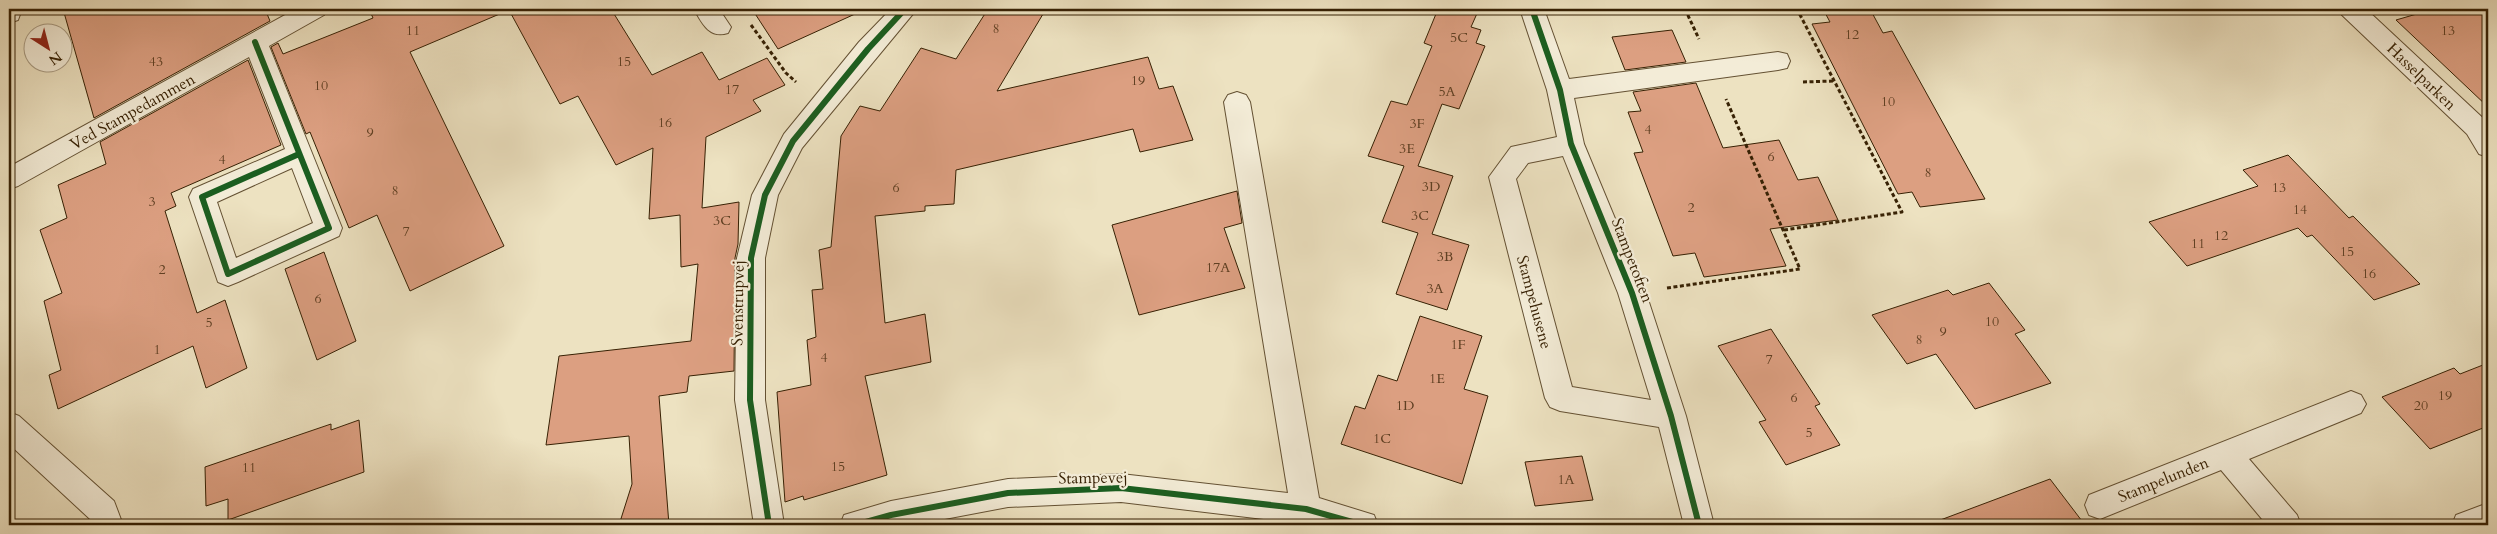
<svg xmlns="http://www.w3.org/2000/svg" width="2497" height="534" font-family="Cardo,serif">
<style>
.building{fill:#dc9f81;stroke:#372104}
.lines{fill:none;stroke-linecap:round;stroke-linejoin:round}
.minor-casing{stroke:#645133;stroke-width:2}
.path{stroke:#372104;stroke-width:3;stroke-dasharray:4 2.5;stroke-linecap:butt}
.minor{fill:#f3ecd7;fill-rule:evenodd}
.cycleway-casing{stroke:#f3ecd7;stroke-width:9}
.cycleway{stroke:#1b5e20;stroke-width:6}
.labels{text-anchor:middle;stroke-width:4.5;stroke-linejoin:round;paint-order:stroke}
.number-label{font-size:14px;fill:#604023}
.street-label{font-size:16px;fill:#372104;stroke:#f3ecd7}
</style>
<rect width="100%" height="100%" fill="#ede2c1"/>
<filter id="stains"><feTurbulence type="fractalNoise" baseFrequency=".004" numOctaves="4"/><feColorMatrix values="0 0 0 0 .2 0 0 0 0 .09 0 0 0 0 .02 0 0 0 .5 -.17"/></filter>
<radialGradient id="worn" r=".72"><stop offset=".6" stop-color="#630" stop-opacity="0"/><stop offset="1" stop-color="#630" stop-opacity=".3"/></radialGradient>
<g class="building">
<polygon points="63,9 265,9 270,21 94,118"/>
<polygon points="369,9 611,9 652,75 702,52 719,80 767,58 785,85 753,100 761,111 706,137 702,208 739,202 738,244 735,258 734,371 689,376 687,392 659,396 669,525 619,525 632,484 629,436 546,445 559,356 691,341 698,264 681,267 680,215 649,219 653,148 616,165 578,96 560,104 509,10 410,52 504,246 410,291 377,215 349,228 310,132 306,134 271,47 278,43 283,54 373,18"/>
<polygon points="752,9 866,9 778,49"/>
<polygon points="988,9 1046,9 997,91 1148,57 1159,89 1173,86 1193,140 1140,152 1133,129 956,170 954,204 925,206 925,211 875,216 885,323 925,314 931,362 865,376 887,475 804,500 803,496 785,502 777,392 811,385 807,340 816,337 812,290 823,289 819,250 831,247 841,136 860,106 880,111 921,48 956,59"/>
<polygon points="1438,9 1479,9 1471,27 1481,30 1476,43 1485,46 1459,109 1442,104 1418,166 1453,176 1432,234 1469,245 1447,310 1396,294 1418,233 1382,222 1404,166 1368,156 1391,101 1407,105 1432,46 1424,43"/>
<polygon points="1823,9 1870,9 1883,33 1892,31 1985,199 1920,207 1912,192 1898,194 1812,24 1830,22"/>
<polygon points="2434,9 2488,9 2488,107 2396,20"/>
<polygon points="1672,30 1686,62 1625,70 1612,37"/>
<polygon points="248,60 281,145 171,193 176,206 165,211 197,313 225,300 247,368 206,388 193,346 58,409 49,375 61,370 44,301 62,293 40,230 67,218 58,185 106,164 100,142"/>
<polygon points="1696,83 1723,148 1779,140 1798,180 1818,177 1838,220 1770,229 1786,266 1704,277 1695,253 1673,256 1634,153 1643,152 1628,112 1641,111 1633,92"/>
<polygon points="2288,155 2349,218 2353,216 2420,284 2374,300 2312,235 2307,237 2298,228 2187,266 2149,222 2258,186 2243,170"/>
<polygon points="1237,191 1242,223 1224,228 1245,288 1139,315 1112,225"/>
<polygon points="324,252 356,341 317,360 285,269"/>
<polygon points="1989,283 2025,330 2015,334 2051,383 1975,409 1936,354 1907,364 1872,315 1948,290 1953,295"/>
<polygon points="1420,316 1482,336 1464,389 1488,396 1462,484 1341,444 1355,406 1365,409 1378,375 1397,381"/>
<polygon points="1771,329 1820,404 1815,406 1840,445 1786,465 1759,422 1766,420 1718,346"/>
<polygon points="2488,363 2488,426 2430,449 2382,397 2454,368 2460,374"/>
<polygon points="359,420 364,472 228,520 228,499 206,506 205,467 331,424 331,430"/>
<polygon points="1582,456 1593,500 1535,506 1525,462"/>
<polygon points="2050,479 2085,525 1936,525 1935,522"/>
</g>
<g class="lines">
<defs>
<g id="minor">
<polygon points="9,9 22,9 18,20 9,23"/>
<path d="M296 9H327L324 15 269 46 342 228 339 236 238 282 228 286 218 282 189 197 193 189 285 149 249 57 18 186 9 189V167ZM292 168 313 223 236 258 217 202Z"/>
<path d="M694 9H719L731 27 728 33C709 39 702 23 694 9Z"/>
<polygon points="891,9 917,9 802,148 778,195 765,258 765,400 784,525 754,525 735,400 737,258 752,195 784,134 859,42"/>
<path d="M1520 9H1544L1569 79 1778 52 1787 54 1790 61 1787 68 1778 70 1574 98 1584 144 1646 293 1686 416 1714 525H1684L1659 427 1560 411 1550 407 1545 398 1489 177 1511 147 1557 137 1547 90ZM1563 156 1618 293 1651 400 1572 387 1516 179 1528 163Z"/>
<polygon points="2339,9 2366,9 2485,120 2488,125 2488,157 2479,154 2467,134 2342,15"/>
<polygon points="1237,92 1246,95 1250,102 1319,498 1374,515 1378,525 1313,525 1121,502 1008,507 913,525 840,525 844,515 891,501 1008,479 1121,474 1288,493 1224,102 1228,95"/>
<polygon points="2351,391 2361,395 2366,404 2361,413 2249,459 2297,515 2301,525 2267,525 2221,470 2100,519 2089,515 2085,505 2089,495"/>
<polygon points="9,412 19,416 114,501 123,525 93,525 91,520 9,444"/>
<polygon points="2488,503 2488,525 2452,525 2456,515"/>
</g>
</defs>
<use href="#minor" class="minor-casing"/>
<g class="path">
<polyline points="1685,9 1699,39"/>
<polyline points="751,25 786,73 796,82"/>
<polyline points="1803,82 1833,81"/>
<polyline points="1784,230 1902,212 1797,9"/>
<polyline points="1667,288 1800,269 1726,99"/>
</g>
<use href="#minor" class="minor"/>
<defs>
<g id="cycleway">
<polyline points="1532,9 1560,90 1571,144 1632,293 1671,416 1699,525"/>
<polyline points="255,42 329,228 228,274 202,197 299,154"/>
<polyline points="769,525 750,400 751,258 765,195 793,141 868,49 905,9"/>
<polyline points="855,525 891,515 1008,493 1121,488 1306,509 1363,525"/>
</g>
</defs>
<use href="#cycleway" class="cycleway-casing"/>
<use href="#cycleway" class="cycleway"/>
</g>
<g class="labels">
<g class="number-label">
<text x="996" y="33">8</text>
<text x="413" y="35">11</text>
<text x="2448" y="35">13</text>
<text x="1852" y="39">12</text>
<text x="1459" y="42">5C</text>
<text x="156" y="66">43</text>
<text x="624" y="66">15</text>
<text x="1138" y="85">19</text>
<text x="321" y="90">10</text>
<text x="732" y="94">17</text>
<text x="1447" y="96">5A</text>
<text x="1888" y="106">10</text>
<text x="665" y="127">16</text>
<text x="1417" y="128">3F</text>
<text x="1648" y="134">4</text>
<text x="370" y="137">9</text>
<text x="1407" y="153">3E</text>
<text x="1771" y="161">6</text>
<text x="222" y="164">4</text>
<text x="1928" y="177">8</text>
<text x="1431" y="191">3D</text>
<text x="896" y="192">6</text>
<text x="2279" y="192">13</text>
<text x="395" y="195">8</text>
<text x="152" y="206">3</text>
<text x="1691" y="212">2</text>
<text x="2300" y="214">14</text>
<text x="1420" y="220">3C</text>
<text x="722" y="225">3C</text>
<text x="406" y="236">7</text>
<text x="2221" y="240">12</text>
<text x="2198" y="248">11</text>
<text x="2347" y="256">15</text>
<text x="1445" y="261">3B</text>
<text x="1218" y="272">17A</text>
<text x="162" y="274">2</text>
<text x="2369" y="278">16</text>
<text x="1435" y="293">3A</text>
<text x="318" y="303">6</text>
<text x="1992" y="326">10</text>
<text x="209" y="327">5</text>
<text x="1943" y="336">9</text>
<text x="1919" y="344">8</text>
<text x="1458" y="349">1F</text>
<text x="157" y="354">1</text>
<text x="824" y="362">4</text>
<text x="1769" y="364">7</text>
<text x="1437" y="383">1E</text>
<text x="2445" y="400">19</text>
<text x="1794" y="402">6</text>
<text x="1405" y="410">1D</text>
<text x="2421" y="410">20</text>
<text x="1809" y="437">5</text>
<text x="1382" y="443">1C</text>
<text x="838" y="471">15</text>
<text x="249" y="472">11</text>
<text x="1566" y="484">1A</text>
</g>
<g class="street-label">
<text transform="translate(2422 76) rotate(44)" y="6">Hasselparken</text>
<text transform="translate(132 111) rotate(-29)" y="6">Ved Stampedammen</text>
<text transform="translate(1633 260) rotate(69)" y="6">Stampetoften</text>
<text transform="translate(1535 302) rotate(75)" y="6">Stampehusene</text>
<text transform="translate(737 303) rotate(-89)" y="6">Svenstrupvej</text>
<text transform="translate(1093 477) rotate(-1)" y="6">Stampevej</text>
<text transform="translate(2163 479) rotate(-22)" y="6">Stampelunden</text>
</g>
</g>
<rect width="2497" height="534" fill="none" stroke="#ede2c1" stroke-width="30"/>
<rect x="10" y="10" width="2477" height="514" fill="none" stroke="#372104" stroke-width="2.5"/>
<rect x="15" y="15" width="2467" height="504" fill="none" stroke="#372104"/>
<g transform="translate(48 48) rotate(144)"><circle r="24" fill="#f3ecd7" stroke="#a89b83"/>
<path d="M0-4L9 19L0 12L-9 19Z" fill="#8f2418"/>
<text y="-8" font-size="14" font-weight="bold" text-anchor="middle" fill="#372104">N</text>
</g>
<rect width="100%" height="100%" filter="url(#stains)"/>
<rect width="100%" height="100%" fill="url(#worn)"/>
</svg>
